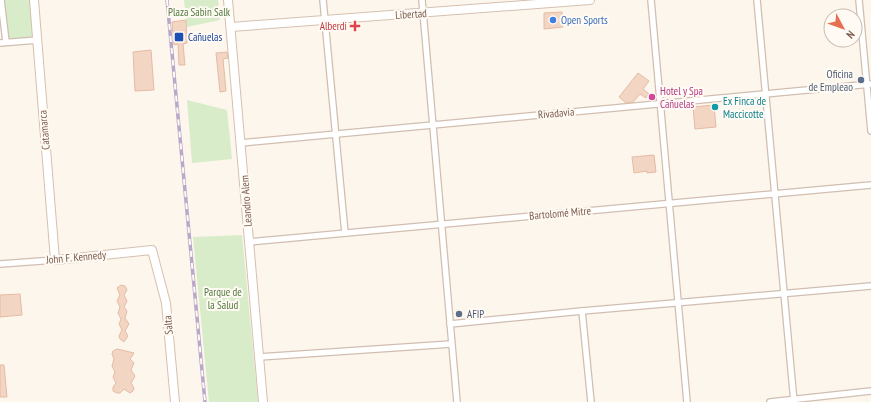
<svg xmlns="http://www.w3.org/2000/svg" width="871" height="402" font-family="'PT Sans Narrow',sans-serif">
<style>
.green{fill:#d8ecc9}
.building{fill:#f3d5c3;stroke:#e6bba3}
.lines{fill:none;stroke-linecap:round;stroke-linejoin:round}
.street-casing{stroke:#d1beb0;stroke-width:8}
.secondary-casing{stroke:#d6c0b0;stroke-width:10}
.street{stroke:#fff;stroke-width:5.5}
.secondary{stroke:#fff;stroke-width:8}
.rail-casing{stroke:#b9a8c9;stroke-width:3.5}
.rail{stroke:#fffaf3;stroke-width:2;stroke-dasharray:6;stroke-linecap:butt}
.shop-dot{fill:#3f7fe0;stroke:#fffaf3;stroke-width:1.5}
.health-dot{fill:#e0444e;stroke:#fffaf3;stroke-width:1.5}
.transit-dot{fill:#1a4fb4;stroke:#fffaf3;stroke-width:1.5}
.service-dot{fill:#5c6f8a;stroke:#fffaf3;stroke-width:1.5}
.hotel-dot{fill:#d1479c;stroke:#fffaf3;stroke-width:1.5}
.culture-dot{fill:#0f9aa8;stroke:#fffaf3;stroke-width:1.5}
.labels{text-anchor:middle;stroke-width:4;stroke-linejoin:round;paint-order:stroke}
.park-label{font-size:11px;fill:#537a41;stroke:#fffaf3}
.street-label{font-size:11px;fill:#7a5c4d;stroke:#fffaf3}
.shop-label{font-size:11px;fill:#366cbe;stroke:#fffaf3;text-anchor:start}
.health-label{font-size:11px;fill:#be3a42;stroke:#fffaf3;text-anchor:end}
.transit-label{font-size:11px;fill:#164399;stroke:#fffaf3;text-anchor:start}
.service-label{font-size:11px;fill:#4e5e75;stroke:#fffaf3;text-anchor:end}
.hotel-label{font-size:11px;fill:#b23c85;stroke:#fffaf3;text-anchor:start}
.culture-label{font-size:11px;fill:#0d838f;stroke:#fffaf3;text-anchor:start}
</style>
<rect width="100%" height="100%" fill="#fdf6ec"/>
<g class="green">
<polygon points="1,0 34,0 38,40 6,42"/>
<polygon points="184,0 218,0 220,20 187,27"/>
<polygon points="187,100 227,110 232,159 192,163"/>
<polygon points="242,235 258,402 209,402 193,237"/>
</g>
<g class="building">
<polygon points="562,12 563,27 544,29 544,13"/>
<polygon points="186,20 187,43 183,44 185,65 179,65 178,44 174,45 172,22"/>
<polygon points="151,50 154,90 135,91 133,52"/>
<polygon points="227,52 228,58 223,59 226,91 220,92 216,53"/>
<polygon points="638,73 649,81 643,89 649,94 646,98 640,94 633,102 626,103 619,97"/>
<polygon points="714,105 716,127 695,129 693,107"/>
<polygon points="654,155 656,172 647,173 647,171 634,173 632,157"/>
<polygon points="121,285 125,286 127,290 124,295 127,301 124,307 127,311 125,318 129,324 125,331 128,336 124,342 120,339 119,336 122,330 119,324 121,319 118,313 120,307 117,301 120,295 117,288"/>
<polygon points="20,294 22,315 0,317 0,295"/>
<polygon points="117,349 134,353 130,359 134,363 131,370 135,376 131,383 134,388 133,391 130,393 124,389 120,393 117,393 113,391 113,387 116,383 113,377 115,372 112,366 114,359 112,354 113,351"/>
<polygon points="0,365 4,365 7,397 0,397"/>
</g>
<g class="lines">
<defs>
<g id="street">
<polyline points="1,0 6,42"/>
<polyline points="323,0 345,233"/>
<polyline points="422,0 457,402"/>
<polyline points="651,0 687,402"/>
<polyline points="757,0 794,402"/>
<polyline points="859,0 871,131"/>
<polyline points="0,43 38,40"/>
<polyline points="241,143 871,84"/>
<polyline points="249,242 871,185"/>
<polyline points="0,264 55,260"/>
<polyline points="582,311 591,402"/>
<polyline points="450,324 582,311 871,286"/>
<polyline points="259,357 451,344"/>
<polyline points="770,402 871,391"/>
</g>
<g id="secondary">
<polyline points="34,0 55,260 152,250 166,303 175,402"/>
<polyline points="228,0 263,402"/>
<polyline points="231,27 590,0"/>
</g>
</defs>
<use href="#street" class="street-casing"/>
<use href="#secondary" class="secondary-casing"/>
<use href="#street" class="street"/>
<use href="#secondary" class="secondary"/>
<defs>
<polyline id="rail" points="167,0 205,402"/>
</defs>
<use href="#rail" class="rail-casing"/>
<use href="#rail" class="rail"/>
</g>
<circle class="shop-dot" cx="553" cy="20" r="4"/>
<path class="health-dot" d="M353 20h4v4h4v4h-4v4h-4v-4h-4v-4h4z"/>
<rect class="transit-dot" x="174" y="32" width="10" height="10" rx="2"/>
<g class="service-dot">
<circle cx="861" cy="80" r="4"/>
<circle cx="459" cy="314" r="4"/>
</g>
<circle class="hotel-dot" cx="652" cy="97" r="4"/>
<circle class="culture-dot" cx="715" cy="107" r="4"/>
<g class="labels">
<g class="park-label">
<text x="199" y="16">Plaza Sabin Salk</text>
<text x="223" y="296">Parque de<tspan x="223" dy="13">la Salud</tspan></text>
</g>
<g class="street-label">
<text transform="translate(411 14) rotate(-4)" y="4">Libertad</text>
<text transform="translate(556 113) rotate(-5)" y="4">Rivadavia</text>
<text transform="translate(44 130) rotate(-95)" y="4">Catamarca</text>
<text transform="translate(246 201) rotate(-94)" y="4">Leandro Alem</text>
<text transform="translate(560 213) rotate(-5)" y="4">Bartolomé Mitre</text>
<text transform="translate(76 257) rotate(-5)" y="4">John F. Kennedy</text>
<text transform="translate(168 325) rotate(-95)" y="4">Salta</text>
</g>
<g class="shop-label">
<text x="561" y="24">Open Sports</text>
</g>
<g class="health-label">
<text x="347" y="30">Alberdi</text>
</g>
<g class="transit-label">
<text x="188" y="41">Cañuelas</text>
</g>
<g class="service-label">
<text x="853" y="78">Oficina<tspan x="853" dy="13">de Empleao</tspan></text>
<text x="467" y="318" text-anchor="start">AFIP</text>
</g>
<g class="hotel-label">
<text x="660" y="95">Hotel y Spa<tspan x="660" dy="13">Cañuelas</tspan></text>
</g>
<g class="culture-label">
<text x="723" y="105">Ex Finca de<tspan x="723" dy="13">Maccicotte</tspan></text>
</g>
</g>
<g transform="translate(843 28) rotate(131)"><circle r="19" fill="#fffaf3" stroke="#cabbb1"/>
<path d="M0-3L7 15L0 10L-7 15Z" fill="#e76f51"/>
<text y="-6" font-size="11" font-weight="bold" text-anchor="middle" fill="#7a5c4d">N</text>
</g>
</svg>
